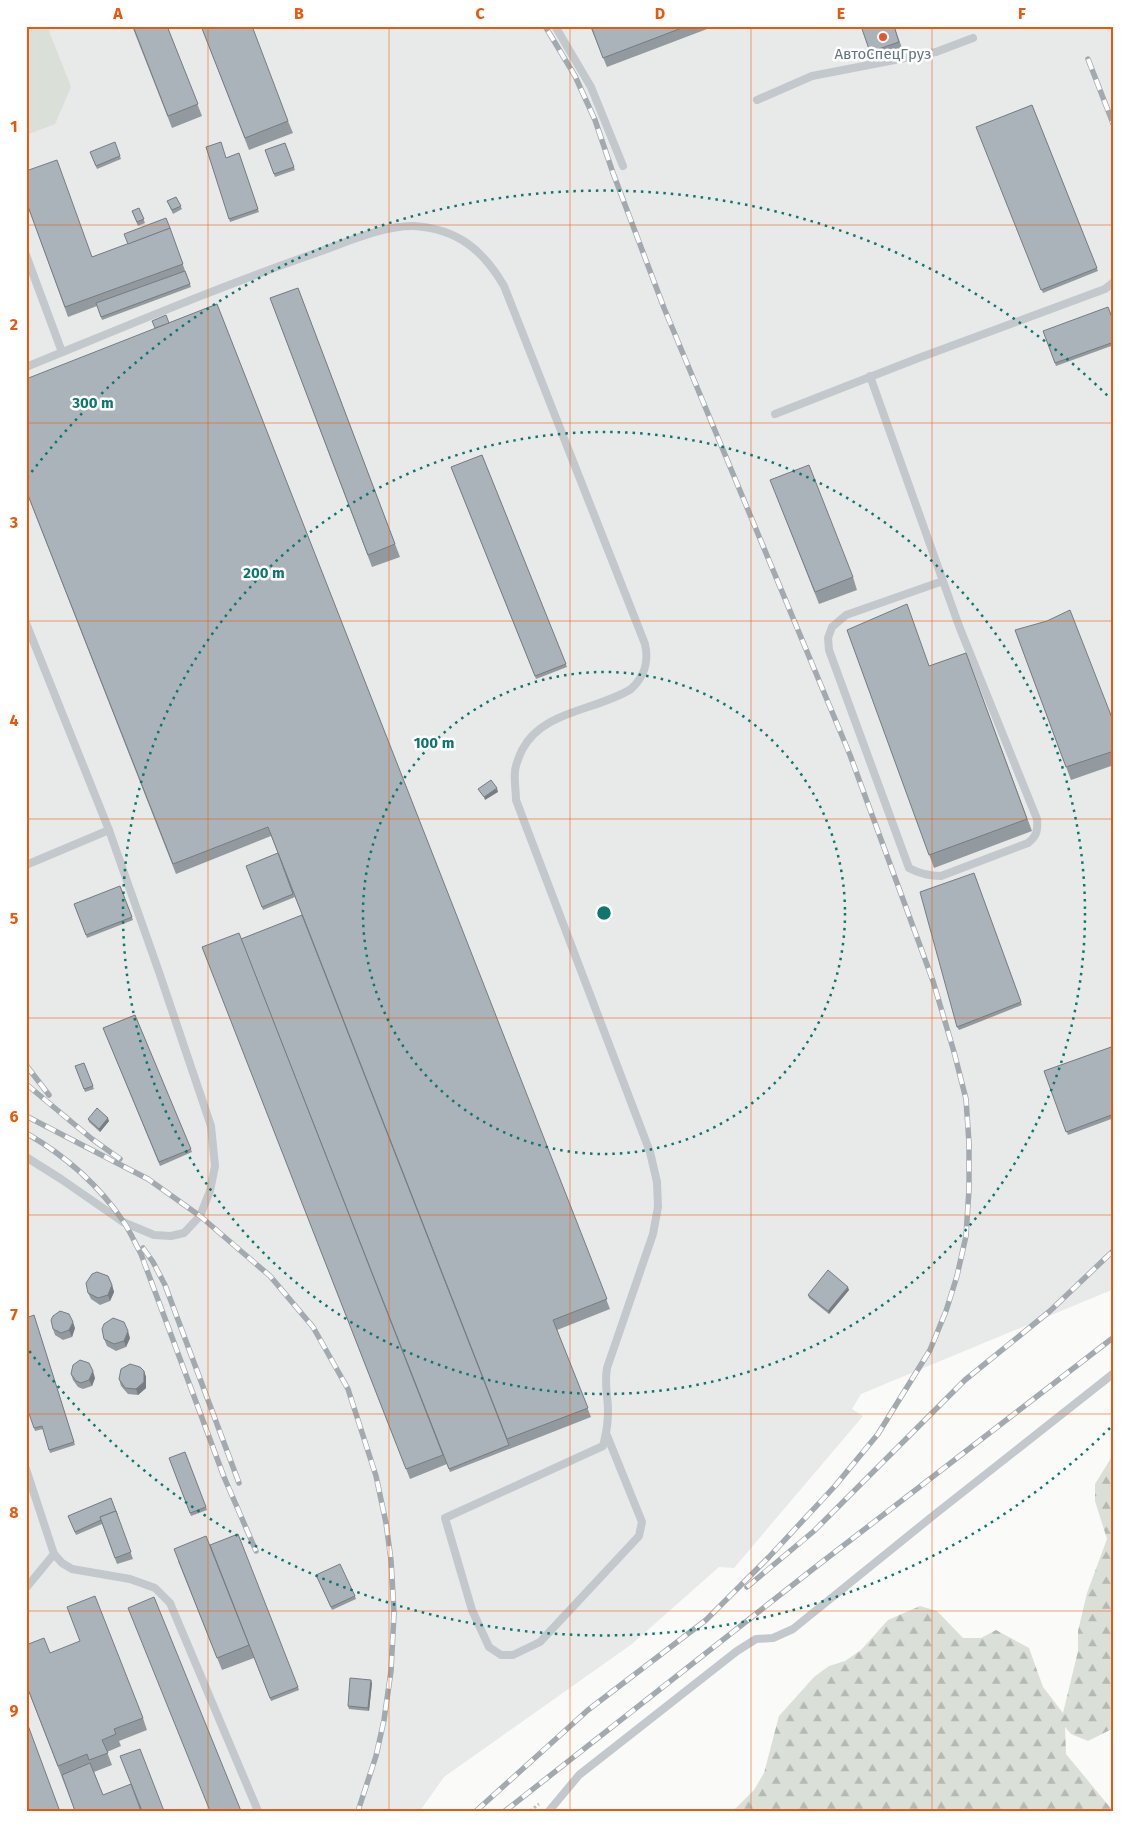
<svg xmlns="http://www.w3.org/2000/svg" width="1140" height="1837" font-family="'Fira Sans',sans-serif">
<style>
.built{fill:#e8e9e9}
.green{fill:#dadfd7}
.forest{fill:url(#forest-firs)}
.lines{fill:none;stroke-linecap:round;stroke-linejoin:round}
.path{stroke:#bbbfc2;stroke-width:3;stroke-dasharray:2.5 2.5;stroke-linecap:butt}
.service{stroke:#c3c8cc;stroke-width:8}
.rail-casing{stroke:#a2aab0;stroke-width:5.5}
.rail{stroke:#fff;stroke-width:4;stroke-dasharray:11;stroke-linecap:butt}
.wall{fill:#929a9f}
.shaded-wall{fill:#777d82}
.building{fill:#aab3b9;stroke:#777d82}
.grid{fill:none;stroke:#e8590c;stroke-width:1;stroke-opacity:0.55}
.ring{fill:none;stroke:#0f766e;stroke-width:2.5;stroke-dasharray:2.5 5}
.poi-dot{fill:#e4572e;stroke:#fff;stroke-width:2}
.labels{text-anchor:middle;stroke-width:5;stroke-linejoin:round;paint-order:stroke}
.poi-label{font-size:15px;fill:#657683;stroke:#fff}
.centre{fill:#0f766e;stroke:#fff;stroke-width:2.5}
.ring-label{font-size:15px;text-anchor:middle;font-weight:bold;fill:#0f766e;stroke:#fff;stroke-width:5;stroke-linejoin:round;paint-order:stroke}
.neatline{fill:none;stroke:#e8590c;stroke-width:2}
.grid-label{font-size:16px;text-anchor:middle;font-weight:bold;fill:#e8590c}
</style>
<defs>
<pattern id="forest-firs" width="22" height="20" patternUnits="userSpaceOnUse" patternTransform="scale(1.25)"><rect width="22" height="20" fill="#dadfd7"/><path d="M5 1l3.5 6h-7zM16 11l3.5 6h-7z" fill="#b4b9b4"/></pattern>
</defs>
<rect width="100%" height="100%" fill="#fafaf8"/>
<polygon class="built" points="26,26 1114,26 1114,1289 861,1394 852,1409 863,1416 734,1568 719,1567 632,1644 444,1777 420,1811 26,1811"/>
<polygon class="green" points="26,26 47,26 71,87 55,124 26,135"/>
<polygon class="forest" points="1111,1458 1114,1458 1114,1728 1088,1741 1071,1734 1065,1727 1066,1754 1113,1811 733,1811 754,1790 764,1773 779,1716 814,1677 829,1666 845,1661 861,1650 888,1620 920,1606 937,1611 963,1638 981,1638 996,1630 1029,1648 1043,1687 1063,1713 1078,1651 1078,1631 1087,1593 1107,1539 1095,1501 1095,1484"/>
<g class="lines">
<polyline class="path" points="530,1811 539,1804"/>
<g class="service">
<polyline points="555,26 591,87 623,166"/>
<polyline points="757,100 812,76 936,52 973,38"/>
<polyline points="26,255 62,352"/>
<path d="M26 367C122 328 218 287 316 253 345 243 384 225 414 226 458 229 483 250 504 286L645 644C649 662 645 676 631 689 596 711 543 710 522 750 519 757 515 765 515 772 514 781 516 791 516 800L650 1152 657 1182 658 1207 653 1234 607 1368C604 1386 608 1395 608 1411 608 1423 606 1435 603 1446L445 1518 472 1610 489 1647 501 1655H513L540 1642 639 1536 642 1522 606 1433"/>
<path d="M870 376 959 626 1037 819C1038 830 1037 836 1028 843L941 876C929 876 920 874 909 868L829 650 828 638 832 627 846 615 943 581"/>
<polyline points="775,414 916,359 1105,289 1114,282"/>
<polyline points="26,623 109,830 159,972 211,1126 215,1166 210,1191 200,1216 184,1233 171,1236 154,1235 123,1222 61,1179 26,1157"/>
<polyline points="26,865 109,830"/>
<polyline points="26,1469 54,1554 62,1563 72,1569 130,1579 155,1588 170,1603 258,1811"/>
<polyline points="26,1588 54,1554"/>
<polyline points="549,1811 579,1775 737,1651 756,1639 773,1638 793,1629 934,1515 1114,1373"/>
</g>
<defs>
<g id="rail">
<polyline points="1088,59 1114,126"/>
<polyline points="26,1065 49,1095"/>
<polyline points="26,1084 92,1139 120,1159"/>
<polyline points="26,1116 148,1179 200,1216 270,1276 313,1327 348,1389 376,1476 386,1523 391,1560 394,1613 391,1671 384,1720 376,1756 358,1811"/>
<path d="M26 1133C64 1155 98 1184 123 1221 130 1231 135 1243 141 1254L224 1477 256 1551"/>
<polyline points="143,1248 153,1262 165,1285 239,1483"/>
<polyline points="747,1587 814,1531 965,1380 1050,1311 1114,1250"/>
<polyline points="476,1811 588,1710 706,1620 769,1557 835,1486 878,1434 930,1350 946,1311 957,1276 966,1236 969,1189 969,1143 966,1099 954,1052 933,981 850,755 664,308 613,173 595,120 575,76 545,26"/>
<polyline points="505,1811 813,1569 1114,1337"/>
</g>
</defs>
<use href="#rail" class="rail-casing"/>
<use href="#rail" class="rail"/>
</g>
<g class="wall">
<polygon points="132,26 167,26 202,116 172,128"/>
<polygon points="201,26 288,121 293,133 249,150"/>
<polygon points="590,26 715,26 607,67"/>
<polygon points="861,26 894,26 902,48 872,58"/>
<polygon points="1007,26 1015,26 1008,29"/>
<polygon points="1032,105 1098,271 1043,293 976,127"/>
<polygon points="285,143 295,170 275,177 265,150"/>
<polygon points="206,147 226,158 239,153 259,212 230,222"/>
<polygon points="90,152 120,156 121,159 97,169"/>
<polygon points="176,197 182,209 173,214 167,201"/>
<polygon points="26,201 92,257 128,244 166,218 191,287 102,320 97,306 68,317"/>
<polygon points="139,208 145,223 138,226 132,211"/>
<polygon points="298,288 400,557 372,567 270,298"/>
<polygon points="217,304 610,1309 557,1330 591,1417 450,1472 447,1464 410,1479 202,947 241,939 302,915 271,836 176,874 26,491 169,323"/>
<polygon points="1114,323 1114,345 1056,366 1043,331"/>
<polygon points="482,455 567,667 536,679 451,467"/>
<polygon points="775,492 853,577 857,590 819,604"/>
<polygon points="847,630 929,666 966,653 1032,831 934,868"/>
<polygon points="1015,630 1114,723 1114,765 1071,780"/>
<polygon points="278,853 295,897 263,910 246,866"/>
<polygon points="974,873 1022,1005 959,1030 957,1027"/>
<polygon points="120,886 133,920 87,938 74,904"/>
<polygon points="135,1015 192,1152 160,1166 103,1028"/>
<polygon points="1114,1046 1114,1118 1068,1135 1044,1071"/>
<polygon points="84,1063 94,1089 85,1092 75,1066"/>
<polygon points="88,1119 109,1121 100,1132 89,1122"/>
<polygon points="112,1285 114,1292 110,1301 100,1305 91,1299 88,1293"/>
<polygon points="849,1290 829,1314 809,1298 808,1295"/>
<polygon points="34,1315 75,1445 50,1453 43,1429 35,1431 34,1428"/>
<polygon points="75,1328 72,1337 63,1340 55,1335 53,1329"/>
<polygon points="130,1338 126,1347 116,1351 107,1346 104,1339"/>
<polygon points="144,1371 146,1377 146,1388 138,1395 128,1394 121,1386 119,1379"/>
<polygon points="71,1374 95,1378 92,1386 83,1389 78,1387 73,1380"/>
<polygon points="169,1458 206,1507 207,1510 191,1516"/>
<polygon points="111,1498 133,1559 117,1564 102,1524 76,1535 68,1516"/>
<polygon points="210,1545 298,1687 299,1690 271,1701 254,1658 222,1670 178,1561"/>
<polygon points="318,1579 355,1596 356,1599 332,1610"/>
<polygon points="50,1653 143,1718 147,1730 119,1741 121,1746 107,1752 112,1765 94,1772 103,1795 164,1811 75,1811 26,1685"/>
<polygon points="372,1683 369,1711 349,1709 348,1706"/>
</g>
<g class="shaded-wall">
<polygon points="497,788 498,792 485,800 484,797"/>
<polygon points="108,1118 109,1121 100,1132 99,1129"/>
<polygon points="112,1285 114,1292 110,1301 108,1295"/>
<polygon points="848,1287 849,1290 829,1314 828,1311"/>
<polygon points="73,1322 75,1328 72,1337 69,1330"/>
<polygon points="128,1331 130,1338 126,1347 124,1341"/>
<polygon points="93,1371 95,1378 92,1386 89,1380"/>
<polygon points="144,1371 146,1377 146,1388 138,1395 136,1389"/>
<polygon points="371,1680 372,1683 369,1711 368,1708"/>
</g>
<g class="building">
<polygon points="133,26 167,26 198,104 168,116"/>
<polygon points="201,26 252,26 288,121 245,138"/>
<polygon points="591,26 687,26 603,58"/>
<polygon points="861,26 894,26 899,42 870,52"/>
<polygon points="1032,105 1097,268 1041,290 976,127"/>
<polygon points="115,142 120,156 96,166 90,152"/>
<polygon points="221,142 226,158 239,153 258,209 229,219 206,147"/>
<polygon points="285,143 294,167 274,174 265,150"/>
<polygon points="57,160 92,257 170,228 183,264 65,307 26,201 26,171"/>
<polygon points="176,197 181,206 172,210 167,201"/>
<polygon points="139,208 144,219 137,222 132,211"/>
<polygon points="166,218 170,228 128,244 124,234"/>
<polygon points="185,271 190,284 101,317 96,303"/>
<polygon points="298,288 395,544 368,555 270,298"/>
<polygon points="217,304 607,1299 553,1320 588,1408 507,1439 268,827 173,864 26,490 26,379"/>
<polygon points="1108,307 1114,323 1114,342 1055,363 1043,331"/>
<polygon points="166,315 169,323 155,328 152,321"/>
<polygon points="482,455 566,664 535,676 451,467"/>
<polygon points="809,465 853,577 815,592 770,480"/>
<polygon points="907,604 929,666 966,653 1027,819 929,855 847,630"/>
<polygon points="1070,610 1114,723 1114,751 1066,767 1015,630 1047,621"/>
<polygon points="491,780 497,788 484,797 478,789"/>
<polygon points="278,853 293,894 262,907 246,866"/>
<polygon points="974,873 1021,1002 957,1027 920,892"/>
<polygon points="120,886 132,917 86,935 74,904"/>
<polygon points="302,915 509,1445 449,1469 241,939"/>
<polygon points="239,933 443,1455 406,1469 202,947"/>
<polygon points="135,1015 191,1149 159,1162 103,1028"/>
<polygon points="1114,1046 1114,1114 1066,1132 1044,1071"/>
<polygon points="84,1063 93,1086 84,1089 75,1066"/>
<polygon points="97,1108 108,1118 99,1129 88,1119"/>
<polygon points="828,1270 848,1287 828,1311 808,1295"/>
<polygon points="97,1272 108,1276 112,1285 108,1295 98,1298 88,1293 86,1283 92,1274"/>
<polygon points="60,1311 69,1314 73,1322 69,1330 61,1333 53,1329 51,1320 53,1316"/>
<polygon points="34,1315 74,1442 49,1450 42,1426 34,1428 26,1405 26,1318"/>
<polygon points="113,1318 124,1322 128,1331 124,1341 114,1344 104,1339 102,1329 104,1324"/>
<polygon points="80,1360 89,1363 93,1371 89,1380 81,1383 76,1381 71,1374 73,1365"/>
<polygon points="130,1364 140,1367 144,1371 144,1382 136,1389 125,1388 119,1379 121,1369"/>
<polygon points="185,1452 206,1507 190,1513 169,1458"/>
<polygon points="111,1498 117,1514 116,1511 100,1517 101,1520 75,1532 68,1516"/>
<polygon points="116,1511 131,1552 115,1558 100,1517"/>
<polygon points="238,1534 298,1687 270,1698 210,1545"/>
<polygon points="206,1536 249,1645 217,1658 174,1549"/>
<polygon points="340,1564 355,1596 331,1607 316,1575"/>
<polygon points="95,1596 143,1718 114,1729 116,1734 102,1740 108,1753 89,1760 87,1754 58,1766 26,1684 26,1645 44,1638 50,1653 80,1641 67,1607"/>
<polygon points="154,1597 241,1811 210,1811 128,1608"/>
<polygon points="350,1678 371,1680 368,1708 348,1706"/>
<polygon points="26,1720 59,1809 55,1811 26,1811"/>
<polygon points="140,1749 164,1811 142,1811 120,1756"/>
<polygon points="90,1763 103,1795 131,1784 141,1811 75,1811 62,1775"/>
</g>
<path class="grid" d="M208 26V1811M389 26V1811M570 26V1811M751 26V1811M932 26V1811M26 225H1114M26 423H1114M26 621H1114M26 819H1114M26 1018H1114M26 1215H1114M26 1414H1114M26 1611H1114"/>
<g class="ring">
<circle cx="604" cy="913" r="241"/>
<circle cx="604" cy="913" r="481"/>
<path d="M1110 1428A722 722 0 0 1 27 1348M27 478A722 722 0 0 1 1110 398"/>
</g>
<circle class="poi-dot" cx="883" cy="37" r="5"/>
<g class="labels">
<g class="poi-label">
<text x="883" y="59">АвтоСпецГруз</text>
</g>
</g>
<circle cx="604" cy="913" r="8" class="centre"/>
<g class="ring-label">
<text x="93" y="408">300 m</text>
<text x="264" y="578">200 m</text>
<text x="434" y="748">100 m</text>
</g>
<rect width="1140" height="1837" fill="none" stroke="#ffffff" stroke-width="55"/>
<rect x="28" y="28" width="1084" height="1782" class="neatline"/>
<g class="grid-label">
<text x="118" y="19">A</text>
<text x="299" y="19">B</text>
<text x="480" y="19">C</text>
<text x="660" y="19">D</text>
<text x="841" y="19">E</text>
<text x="1022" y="19">F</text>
<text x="14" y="132">1</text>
<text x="14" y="330">2</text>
<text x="14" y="528">3</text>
<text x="14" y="726">4</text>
<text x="14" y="924">5</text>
<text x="14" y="1122">6</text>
<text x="14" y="1320">7</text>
<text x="14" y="1518">8</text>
<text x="14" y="1716">9</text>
</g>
</svg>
